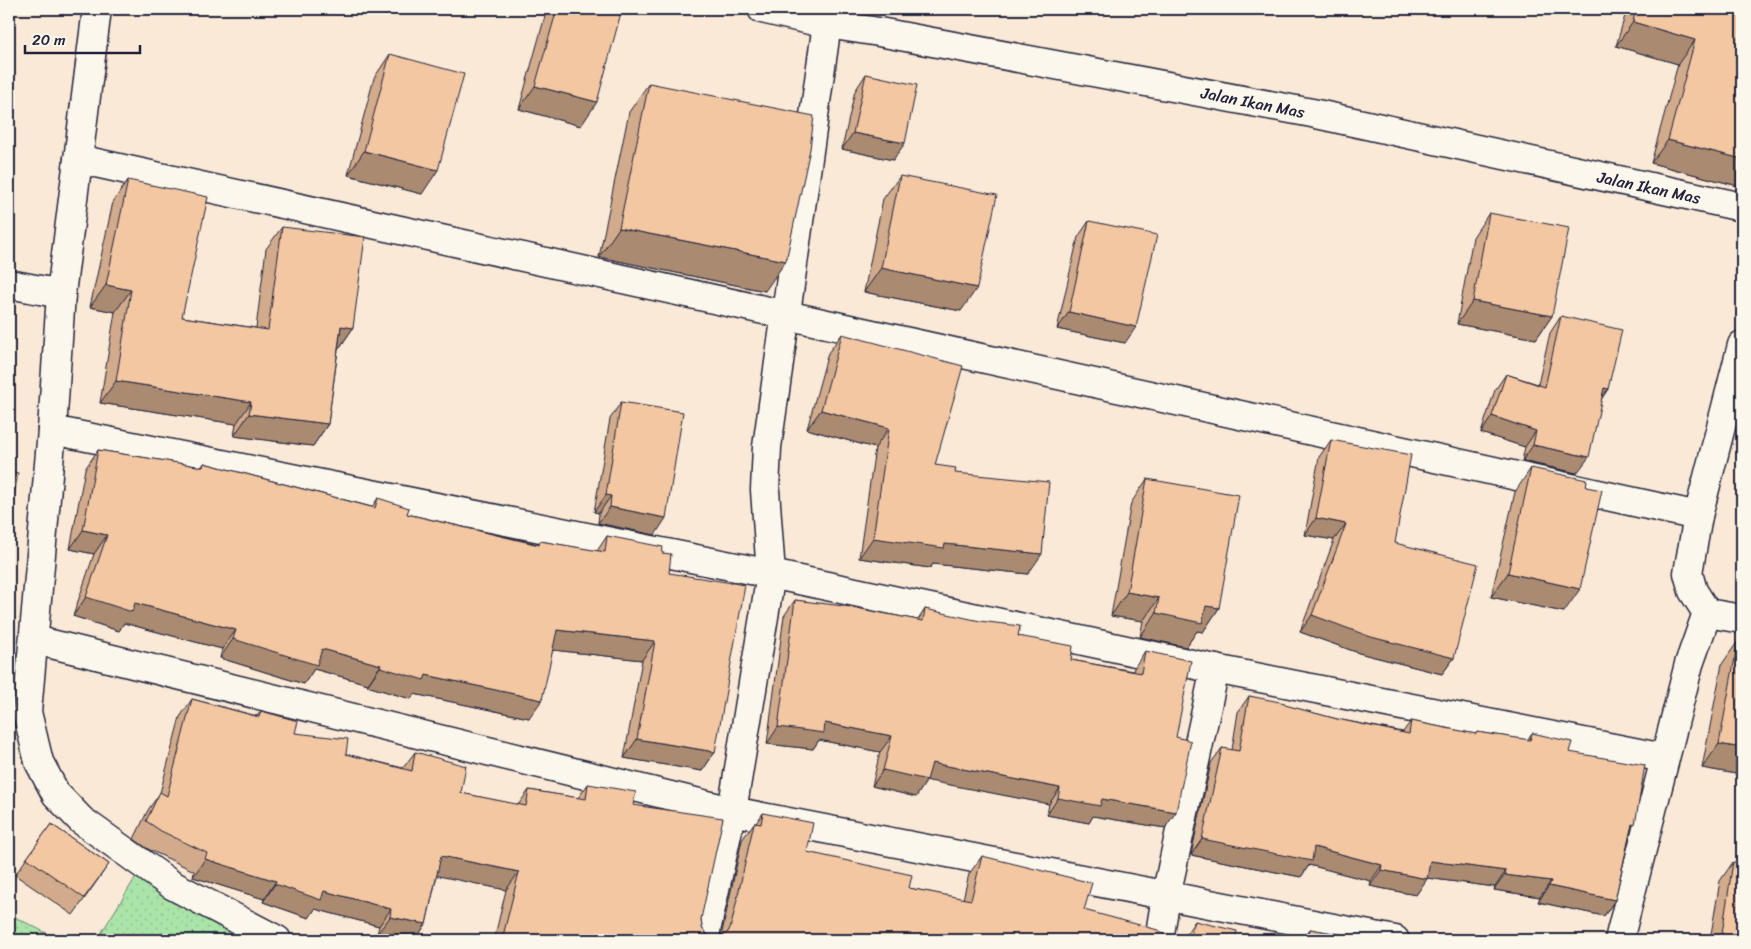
<svg xmlns="http://www.w3.org/2000/svg" width="1751" height="949" font-family="Sriracha,sans-serif">
<style>
.grass{fill:url(#grass-dots);stroke:#668372}
.lines{fill:none;stroke-linecap:round;stroke-linejoin:round}
.minor-casing{stroke:#22223b;stroke-width:31}
.minor{stroke:#fbf7ec;stroke-width:28}
.wall{fill:#d1ab8b;stroke:#22223b}
.shaded-wall{fill:#aa8b71;stroke:#22223b}
.building{fill:#f3c7a2;stroke:#22223b}
.labels{text-anchor:middle;stroke-width:5;stroke-linejoin:round;paint-order:stroke}
.street-label{font-size:16px;fill:#22223b;stroke:#fbf7ec}
</style>
<defs>
<pattern id="grass-dots" width="8" height="8" patternUnits="userSpaceOnUse" patternTransform="scale(1.25)"><rect width="8" height="8" fill="#abe4a9"/><path d="M2 2h.1M6 6h.1" fill="none" stroke="#93c392" stroke-width="1.8" stroke-linecap="round"/></pattern>
</defs>
<rect width="100%" height="100%" fill="#f9e9d6"/>
<filter id="ink" filterUnits="userSpaceOnUse"><feTurbulence type="fractalNoise" baseFrequency=".02" numOctaves="2"/><feDisplacementMap in="SourceGraphic" scale="10" xChannelSelector="R" yChannelSelector="G"/><feConvolveMatrix kernelMatrix="1 2 1 2 8 2 1 2 1" color-interpolation-filters="sRGB"/></filter>
<g filter="url(#ink)">
<g class="grass">
<polygon points="137,875 249,940 97,940"/>
<polygon points="9,914 60,940 9,940"/>
</g>
<g class="lines">
<defs>
<g id="minor">
<polyline points="97,9 61,294 52,430 27,712 39,762 56,794 81,820 172,885 277,940"/>
<polyline points="762,9 827,24 879,32 1312,113 1742,207"/>
<polyline points="78,159 1698,516"/>
<polyline points="9,284 61,294"/>
<polyline points="52,430 771,574 1215,669 1664,758"/>
<polyline points="1707,613 1742,619"/>
<polyline points="35,640 732,811 1395,940"/>
<polyline points="704,940 732,811 771,574 765,490 767,447 827,24"/>
<polyline points="1159,940 1166,896 1215,669"/>
<polyline points="1619,940 1689,664 1707,613 1693,591 1688,573 1698,516 1742,345"/>
</g>
</defs>
<use href="#minor" class="minor-casing"/>
<use href="#minor" class="minor"/>
</g>
<g class="wall">
<polygon points="547,9 622,9 581,126 519,109"/>
<polygon points="1627,9 1742,9 1742,187 1651,163 1678,64 1616,46"/>
<polygon points="390,54 422,194 348,175 374,78"/>
<polygon points="866,74 893,160 842,149 855,91"/>
<polygon points="649,83 765,291 599,257 629,112"/>
<polygon points="900,176 961,311 864,292 883,199"/>
<polygon points="128,180 182,317 256,328 266,249 282,227 353,328 338,350 328,424 313,446 234,436 236,424 100,403 115,312 90,307 113,202"/>
<polygon points="1489,213 1552,316 1536,339 1457,324 1473,237"/>
<polygon points="1089,221 1125,343 1057,329 1078,237"/>
<polygon points="1561,316 1608,389 1601,399 1577,473 1522,461 1525,447 1481,433 1495,390 1506,374 1538,384 1550,333"/>
<polygon points="842,334 935,465 955,473 1028,574 933,564 930,568 859,558 875,448 807,429 828,353"/>
<polygon points="621,402 655,535 598,523 599,513 594,512 610,419"/>
<polygon points="1331,440 1395,543 1454,658 1442,674 1359,653 1300,632 1334,540 1305,535 1319,457"/>
<polygon points="98,450 202,467 204,463 372,507 378,498 407,514 538,544 540,541 597,551 607,536 662,553 669,573 715,752 702,771 624,758 642,660 553,650 529,718 414,694 411,699 367,686 368,684 314,669 304,684 220,658 222,649 124,623 119,631 73,616 94,554 70,549 85,469"/>
<polygon points="1531,468 1564,612 1491,597 1515,492"/>
<polygon points="1147,479 1219,608 1203,632 1197,631 1186,647 1140,637 1143,621 1111,616 1131,503"/>
<polygon points="795,600 918,620 925,609 1018,636 1071,660 1133,671 1134,668 1145,651 1176,737 1165,828 1093,816 1089,823 1047,815 1049,804 927,780 916,797 872,786 880,752 819,740 813,749 767,744 784,616"/>
<polygon points="1738,641 1742,642 1742,775 1702,768 1722,664"/>
<polygon points="1249,696 1337,719 1403,732 1411,721 1475,734 1477,732 1527,740 1532,733 1569,752 1631,831 1615,900 1604,916 1538,902 1540,897 1494,890 1495,887 1427,878 1416,895 1370,886 1371,881 1309,865 1301,877 1191,855 1211,763 1222,748 1232,750 1238,712"/>
<polygon points="192,699 257,716 261,711 295,733 346,754 403,768 415,752 461,793 518,805 529,790 578,798 588,784 633,805 701,919 702,928 706,934 713,937 721,937 742,840 754,823 756,823 763,813 807,852 909,888 963,899 969,874 982,856 1084,910 1168,938 1184,937 1195,921 1235,940 494,940 506,890 437,875 426,924 415,940 407,940 377,934 379,926 315,909 309,918 263,902 264,899 193,877 194,871 148,849 134,839 148,810 160,793 180,717"/>
<polygon points="51,824 109,864 73,915 15,875"/>
<polygon points="1733,862 1742,940 1710,940 1720,881"/>
<polygon points="1310,929 1372,940 1302,940"/>
</g>
<g class="shaded-wall">
<polygon points="1633,22 1695,40 1678,64 1616,46"/>
<polygon points="535,86 597,102 581,126 519,109"/>
<polygon points="853,133 905,143 893,160 842,149"/>
<polygon points="1668,140 1742,159 1742,187 1651,163"/>
<polygon points="364,151 438,170 422,194 348,175"/>
<polygon points="619,228 786,261 765,291 599,257"/>
<polygon points="881,268 977,288 961,311 864,292"/>
<polygon points="106,285 131,290 115,312 90,307"/>
<polygon points="1473,301 1552,316 1536,339 1457,324"/>
<polygon points="1069,312 1136,327 1125,343 1057,329"/>
<polygon points="341,326 353,328 338,350"/>
<polygon points="116,381 251,402 236,424 100,403"/>
<polygon points="1604,388 1608,389 1597,406"/>
<polygon points="821,410 889,428 875,448 807,429"/>
<polygon points="249,414 328,424 313,446 234,436"/>
<polygon points="1492,416 1536,431 1525,447 1481,433"/>
<polygon points="1533,445 1589,457 1577,473 1522,461"/>
<polygon points="606,495 611,496 599,513 594,512"/>
<polygon points="610,507 666,518 655,535 598,523"/>
<polygon points="1316,518 1346,524 1334,540 1305,535"/>
<polygon points="83,530 107,535 94,554 70,549"/>
<polygon points="873,538 945,544 1042,554 1028,574 933,564 930,568 859,558"/>
<polygon points="1508,573 1580,589 1564,612 1491,597"/>
<polygon points="1127,592 1159,598 1143,621 1111,616"/>
<polygon points="86,597 135,603 236,630 222,649 124,623 119,631 73,616"/>
<polygon points="1206,606 1219,608 1203,632 1197,631 1186,647 1140,637 1156,613"/>
<polygon points="1312,615 1454,658 1442,674 1359,653 1300,632"/>
<polygon points="557,630 655,641 642,660 544,649"/>
<polygon points="233,639 322,649 381,665 368,684 314,669 304,684 220,658"/>
<polygon points="380,667 426,675 542,700 529,718 414,694 411,699 367,686"/>
<polygon points="825,723 892,736 880,752 819,740 813,749 767,744 778,727"/>
<polygon points="637,739 715,752 702,771 624,758"/>
<polygon points="1719,744 1742,748 1742,775 1702,768"/>
<polygon points="932,763 1060,788 1049,804 924,780 927,780 916,797 872,786 883,770"/>
<polygon points="1058,798 1102,799 1176,812 1165,828 1093,816 1089,823 1047,815"/>
<polygon points="1202,839 1314,847 1382,865 1371,881 1309,865 1301,877 1191,855"/>
<polygon points="441,856 514,871 519,872 506,890 429,874"/>
<polygon points="205,859 276,881 264,899 193,877"/>
<polygon points="1430,861 1506,871 1495,887 1419,877"/>
<polygon points="1381,870 1427,879 1416,895 1370,886"/>
<polygon points="1505,875 1551,881 1540,897 1494,890"/>
<polygon points="275,884 324,891 391,909 379,926 315,909 309,918 263,902"/>
<polygon points="1549,886 1615,900 1604,916 1538,902"/>
<polygon points="390,917 426,924 415,940 407,940 377,934"/>
</g>
<g class="building">
<polygon points="557,9 622,9 597,102 535,86"/>
<polygon points="1636,9 1742,9 1742,159 1668,140 1695,40 1633,22"/>
<polygon points="390,54 464,74 438,170 364,151"/>
<polygon points="866,74 917,85 905,143 853,133"/>
<polygon points="649,83 814,116 810,149 786,261 619,228"/>
<polygon points="900,176 997,195 977,288 881,268"/>
<polygon points="128,180 208,197 182,317 268,330 282,227 365,237 353,328 341,326 328,424 249,414 251,402 116,381 131,290 106,285"/>
<polygon points="1489,213 1569,228 1552,316 1473,301"/>
<polygon points="1089,221 1157,235 1136,327 1069,312"/>
<polygon points="1561,316 1622,330 1608,389 1604,388 1589,457 1533,445 1536,431 1492,416 1506,374 1545,387"/>
<polygon points="842,334 963,366 935,465 956,468 955,473 1049,482 1042,554 945,544 944,548 873,538 889,428 821,410"/>
<polygon points="621,402 683,412 666,518 610,507 611,496 606,495"/>
<polygon points="1331,440 1411,455 1395,543 1478,564 1454,658 1371,637 1312,615 1346,524 1316,518"/>
<polygon points="98,450 203,467 204,463 375,508 378,498 409,508 407,514 539,545 540,541 605,552 607,536 663,547 662,553 671,554 669,573 745,585 715,752 637,739 655,641 557,630 542,700 426,675 424,680 380,667 381,665 322,649 317,665 233,639 236,630 135,603 132,612 86,597 107,535 83,530"/>
<polygon points="1531,468 1587,480 1586,487 1602,490 1580,589 1508,573"/>
<polygon points="9,471 18,473 9,524"/>
<polygon points="1147,479 1239,495 1219,608 1206,606 1202,623 1156,613 1159,598 1127,592"/>
<polygon points="795,600 851,607 923,621 925,609 980,621 1020,626 1018,636 1073,646 1071,660 1141,673 1145,651 1191,661 1176,737 1191,741 1176,812 1102,799 1100,806 1058,798 1060,788 932,763 927,780 883,770 892,736 825,723 824,733 778,727"/>
<polygon points="1738,641 1742,642 1742,748 1719,744"/>
<polygon points="1249,696 1285,703 1285,705 1337,719 1409,734 1411,721 1476,734 1477,732 1530,740 1532,733 1572,742 1569,752 1645,765 1635,825 1632,824 1615,900 1549,886 1551,881 1505,875 1506,871 1430,861 1427,879 1381,870 1382,865 1314,847 1312,861 1202,839 1222,748 1239,751"/>
<polygon points="192,699 259,717 261,711 298,721 295,733 348,739 346,754 412,771 415,752 466,766 461,793 526,806 529,790 586,799 588,784 636,792 633,805 723,818 701,919 702,928 706,934 713,937 722,937 728,932 731,926 754,823 761,824 763,813 813,823 807,852 912,875 909,888 971,900 982,856 1092,883 1084,910 1158,930 1168,938 1179,935 1190,938 1195,921 1237,931 1235,940 502,940 519,872 441,856 426,924 390,917 391,909 324,891 321,900 275,884 276,881 205,859 207,853 161,831 146,821 160,792 167,796"/>
<polygon points="51,824 109,864 84,898 27,858"/>
<polygon points="1733,862 1742,863 1742,940 1721,940"/>
<polygon points="1310,929 1372,940 1308,940"/>
</g>
</g>
<g class="labels">
<g class="street-label">
<text transform="translate(1253 102) rotate(11)" y="6">Jalan Ikan Mas</text>
<text transform="translate(1649 187) rotate(12)" y="6">Jalan Ikan Mas</text>
</g>
</g>
<rect width="1751" height="949" fill="none" stroke="#fbf7ec" stroke-width="30"/>
<rect x="15" y="15" width="1721" height="919" fill="none" stroke="#22223b" stroke-width="2" filter="url(#ink)"/>
<path d="M25 45v8h115v-8" fill="none" stroke="#22223b" stroke-width="2.5"/>
<text x="32" y="45" font-size="15" fill="#22223b" stroke="#fbf7ec" stroke-width="4" paint-order="stroke">20 m</text>
</svg>
